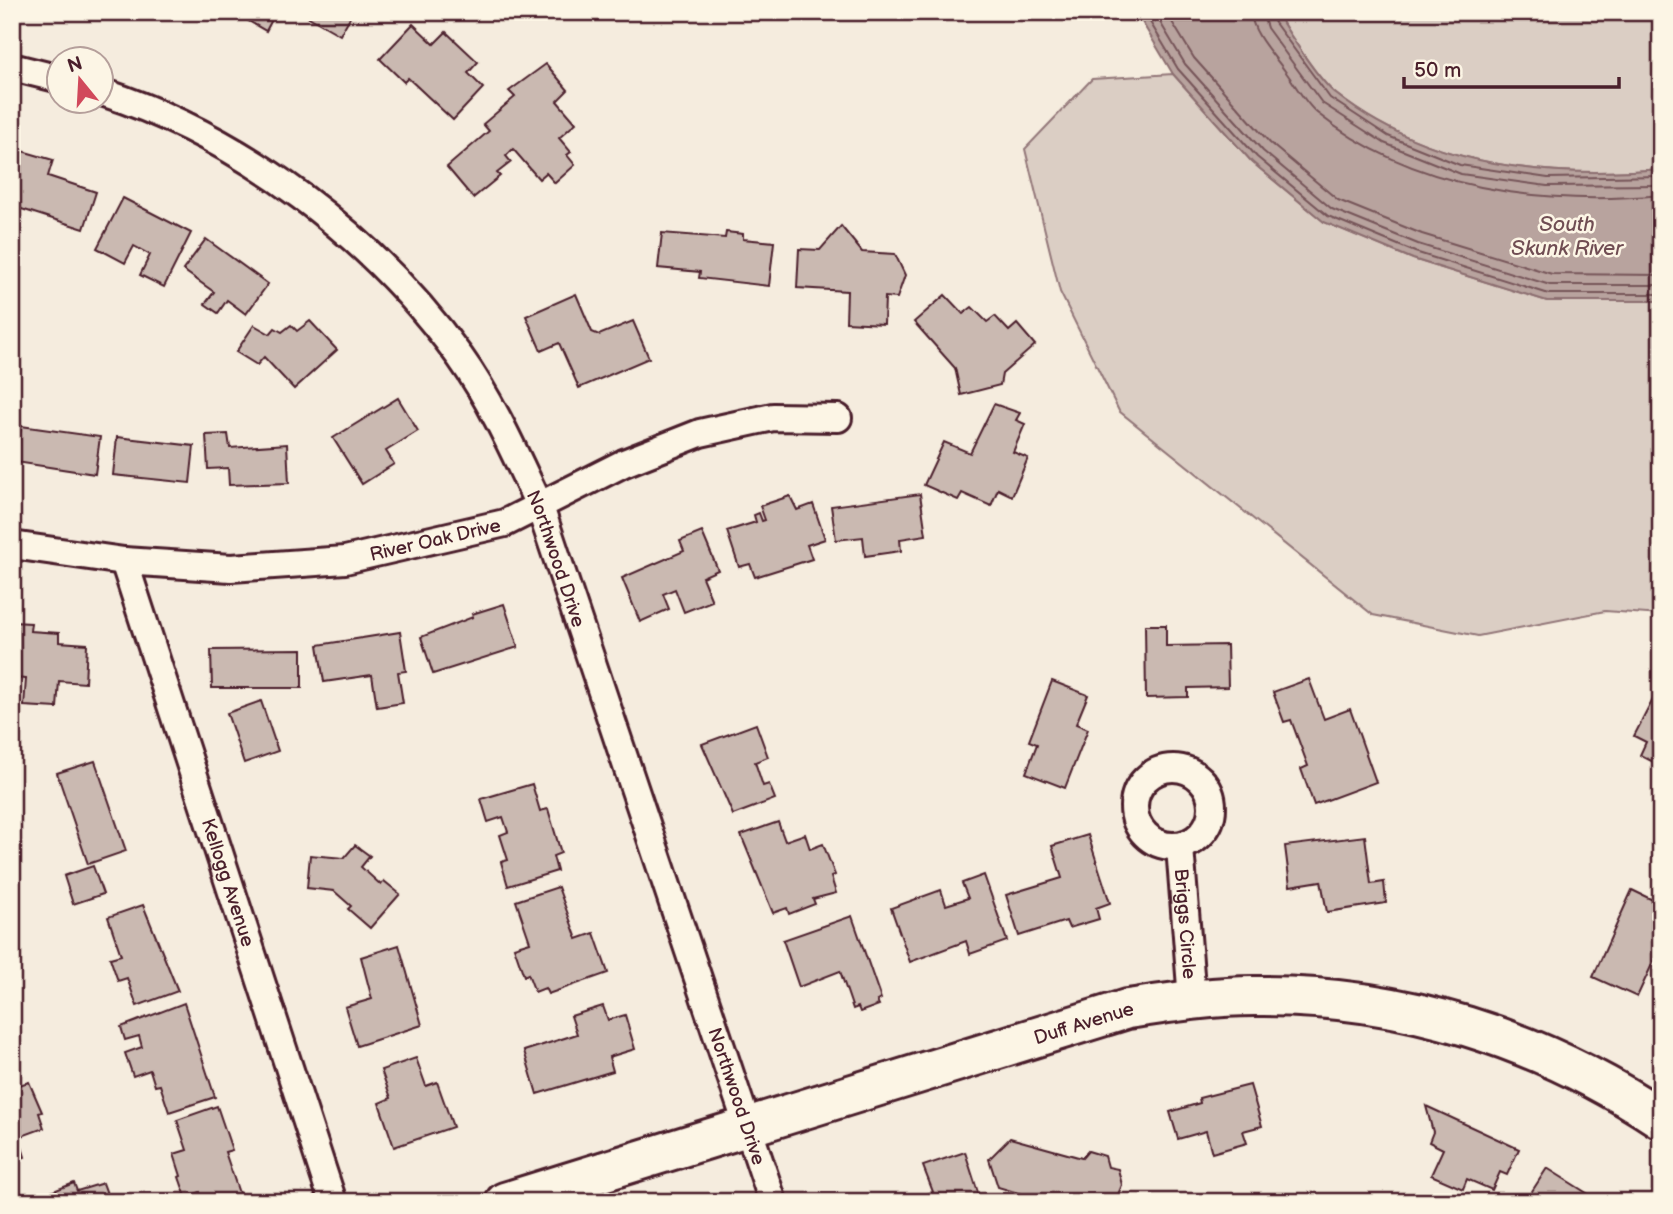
<svg xmlns="http://www.w3.org/2000/svg" width="1673" height="1214" font-family="'Balsamiq Sans',sans-serif">
<style>
.green{fill:#dbcec4;stroke:#927678;stroke-width:2}
.water{fill:#b8a39e;stroke:#8c6e70;stroke-width:2}
.lines{fill:none;stroke-linecap:round;stroke-linejoin:round}
.shore{stroke:#765459;stroke-width:2}
.building{fill:#cab9b1;stroke:#4a1f2b;stroke-width:2}
.minor-casing{stroke:#4a1f2b;stroke-width:32}
.secondary-casing{stroke:#4a1f2b;stroke-width:44}
.minor{stroke:#fcf5e5;stroke-width:26}
.secondary{stroke:#fcf5e5;stroke-width:38}
.labels{text-anchor:middle;stroke-width:5;stroke-linejoin:round;paint-order:stroke}
.street-label{font-size:19px;fill:#4a1f2b;stroke:#fcf5e5}
.water-label{font-size:21px;font-style:italic;fill:#704d53;stroke:#fcf5e5}
</style>
<rect width="100%" height="100%" fill="#f5ecde"/>
<filter id="ink" filterUnits="userSpaceOnUse"><feTurbulence type="fractalNoise" baseFrequency=".0143" numOctaves="2"/><feDisplacementMap in="SourceGraphic" scale="14" xChannelSelector="R" yChannelSelector="G"/><feConvolveMatrix kernelMatrix="1 2 1 2 8 2 1 2 1" color-interpolation-filters="sRGB"/></filter>
<g filter="url(#ink)">
<g class="green">
<path d="M1276 12H1661V169C1548 179 1427 166 1336 94 1319 81 1288 32 1276 12Z"/>
<polygon points="1173,74 1252,162 1324,222 1413,259 1547,301 1661,301 1661,615 1605,611 1478,636 1373,615 1119,411 1060,292 1025,149 1092,79"/>
</g>
<path class="water" d="M1136 12H1276C1288 32 1319 81 1336 94 1427 166 1548 179 1661 169V301H1547L1413 259 1324 222 1252 162 1173 74Z"/>
<g class="lines">
<g class="shore">
<polyline points="1144,12 1178,69 1257,157 1328,216 1415,252 1549,294 1661,294"/>
<polyline points="1154,12 1185,64 1263,151 1332,209 1418,244 1550,285 1661,285"/>
<polyline points="1166,12 1194,58 1270,143 1338,200 1422,234 1552,274 1661,275"/>
<path d="M1251 12C1252 34 1273 54 1285 71 1295 84 1305 103 1317 113 1413 190 1543 206 1661 195"/>
<polyline points="1262,12 1267,28 1322,103 1384,143 1461,174 1547,186 1661,185"/>
<polyline points="1270,12 1275,23 1330,98 1388,136 1460,165 1548,178 1661,176"/>
</g>
</g>
<g class="building">
<polygon points="233,12 276,12 266,31"/>
<polygon points="300,12 353,12 340,35"/>
<polygon points="413,24 434,44 446,32 478,62 468,73 483,88 453,120 408,78 404,82 380,59"/>
<polygon points="546,64 568,90 557,101 576,123 559,138 571,152 567,155 575,165 555,183 546,173 539,179 513,149 506,156 511,162 497,173 500,176 473,198 447,167 489,131 483,124 515,97 509,91"/>
<polygon points="22,151 53,160 48,176 96,192 84,229 12,206 12,180"/>
<polygon points="123,198 191,233 164,287 140,275 150,255 134,246 125,263 97,248"/>
<polygon points="841,226 862,252 895,254 905,275 897,298 885,297 884,324 846,322 847,291 797,288 799,249 820,250"/>
<polygon points="726,232 743,234 743,239 774,242 769,286 699,278 700,272 658,268 662,233 725,238"/>
<polygon points="206,239 268,284 246,314 227,300 218,313 205,304 214,292 183,270"/>
<polygon points="576,294 592,332 599,335 633,321 649,358 579,388 559,343 541,351 526,316"/>
<polygon points="945,295 963,314 972,307 987,322 995,316 1009,331 1017,324 1035,345 1002,374 1000,385 961,395 955,368 914,322"/>
<polygon points="310,321 337,350 294,389 264,357 257,365 236,352 254,325 270,334 275,328 282,332 291,325 297,331"/>
<polygon points="398,398 418,431 386,451 394,464 362,484 333,438"/>
<polygon points="994,404 1020,413 1016,420 1025,424 1013,452 1028,458 1012,496 998,489 991,506 962,493 958,500 924,485 944,442 970,453"/>
<polygon points="21,426 100,437 95,474 16,462"/>
<polygon points="228,434 230,448 287,444 289,483 229,485 228,468 208,469 206,435"/>
<polygon points="117,437 194,446 190,483 113,475"/>
<polygon points="920,494 926,535 900,539 901,551 865,556 863,537 836,540 831,506"/>
<polygon points="790,496 797,510 813,504 825,539 807,545 812,559 755,577 750,564 739,567 727,531 756,522 754,515 759,513 762,521 765,520 760,506"/>
<polygon points="702,532 718,570 702,577 712,601 684,612 675,589 663,594 669,609 640,622 622,578 684,551 680,541"/>
<polygon points="504,604 518,647 433,674 421,637 473,617 472,614"/>
<polygon points="12,622 31,623 30,631 59,633 59,642 87,644 85,683 59,681 57,708 24,706 26,679 12,678"/>
<polygon points="1145,625 1166,625 1166,646 1227,645 1228,687 1188,688 1188,697 1146,698"/>
<polygon points="400,632 406,671 398,672 403,703 377,707 372,675 324,682 318,645"/>
<polygon points="302,649 302,688 212,688 211,650"/>
<polygon points="1309,679 1324,719 1350,709 1376,782 1314,805 1301,769 1308,766 1291,720 1284,722 1273,692"/>
<polygon points="1052,681 1088,695 1076,724 1088,729 1065,788 1026,773 1037,744 1029,741"/>
<polygon points="1661,684 1661,766 1640,755 1646,742 1634,736"/>
<polygon points="261,701 278,751 244,763 227,713"/>
<polygon points="756,724 768,757 755,762 763,786 769,784 775,799 733,815 702,744"/>
<polygon points="95,761 126,851 88,864 57,773"/>
<polygon points="532,784 540,811 548,809 561,853 553,856 557,871 508,886 501,862 508,860 500,835 508,832 503,817 488,822 481,799"/>
<polygon points="778,822 785,841 805,834 810,849 823,844 835,875 831,877 836,893 813,899 815,904 789,914 787,908 773,913 741,835"/>
<polygon points="1088,835 1110,903 1096,908 1099,919 1069,928 1066,921 1019,936 1006,895 1062,878 1052,846"/>
<polygon points="1365,836 1371,884 1384,882 1386,903 1327,912 1321,881 1290,886 1285,846"/>
<polygon points="355,845 370,856 361,867 381,885 384,881 400,894 370,928 348,909 351,906 334,891 307,888 310,855 344,858"/>
<polygon points="93,866 103,894 73,904 64,876"/>
<polygon points="984,875 1007,941 970,954 966,941 910,962 891,908 941,890 946,905 968,898 962,883"/>
<polygon points="558,887 577,939 594,933 608,973 548,994 545,988 535,992 528,974 524,976 514,947 530,942 516,901"/>
<polygon points="1632,890 1661,904 1661,945 1637,997 1593,977"/>
<polygon points="143,905 178,991 137,1006 127,978 118,981 110,958 121,955 108,917"/>
<polygon points="852,916 881,999 877,1001 879,1005 860,1012 858,1007 853,1009 840,971 799,987 783,940"/>
<polygon points="399,945 422,1025 357,1046 345,1007 372,999 361,957"/>
<polygon points="184,1003 215,1097 169,1112 160,1085 155,1086 150,1070 133,1076 125,1053 142,1047 139,1036 125,1040 121,1027"/>
<polygon points="603,1006 608,1020 625,1015 635,1049 609,1057 613,1071 537,1094 524,1051 577,1034 571,1016"/>
<polygon points="416,1058 426,1086 437,1082 453,1127 394,1147 379,1103 391,1098 381,1070"/>
<polygon points="29,1082 42,1112 39,1113 44,1128 19,1137 25,1157 12,1162 12,1087"/>
<polygon points="1250,1085 1262,1126 1243,1131 1247,1143 1212,1153 1206,1131 1178,1139 1170,1112 1200,1103 1199,1098"/>
<polygon points="217,1106 232,1150 225,1152 242,1202 203,1202 200,1192 186,1197 179,1177 181,1176 174,1154 187,1150 177,1120"/>
<polygon points="1426,1106 1519,1149 1507,1175 1500,1172 1492,1190 1467,1179 1463,1189 1431,1175 1443,1149 1429,1142 1433,1132"/>
<polygon points="1010,1138 1082,1158 1088,1151 1105,1156 1108,1167 1118,1169 1122,1185 1115,1202 1049,1202 998,1187 989,1159"/>
<polygon points="965,1152 981,1202 904,1202 933,1192 923,1166"/>
<polygon points="1547,1168 1601,1202 1525,1202"/>
<polygon points="74,1183 77,1191 103,1183 110,1202 25,1202"/>
</g>
<g class="lines">
<defs>
<g id="minor">
<polyline points="12,67 60,79"/>
<path id="s1" d="M102 92C243 138 373 236 460 357 493 403 516 456 540 507L773 1202"/>
<path id="s2" d="M12 545 124 561 231 568 345 560 505 523 624 463 700 433 773 417 838 418"/>
<path id="s3" d="M124 561 333 1202"/>
<circle cx="1173" cy="807" r="39"/>
<path id="s4" d="M1180 847 1192 1000"/>
</g>
<g id="secondary">
<path id="s5" d="M505 1202 1127 1009C1169 1003 1212 996 1254 996 1401 994 1539 1038 1661 1119"/>
</g>
</defs>
<use href="#minor" class="minor-casing"/>
<use href="#secondary" class="secondary-casing"/>
<use href="#minor" class="minor"/>
<use href="#secondary" class="secondary"/>
</g>
</g>
<g class="labels">
<g class="street-label">
<text dy="7" stroke="none"><textPath href="#s2" startOffset="427">River Oak Drive</textPath></text>
<text dy="7" stroke="none"><textPath href="#s1" startOffset="677">Northwood Drive</textPath></text>
<text dy="7" stroke="none"><textPath href="#s3" startOffset="338">Kellogg Avenue</textPath></text>
<text dy="7" stroke="none"><textPath href="#s4" startOffset="77">Briggs Circle</textPath></text>
<text dy="7" stroke="none"><textPath href="#s5" startOffset="606">Duff Avenue</textPath></text>
<text dy="7" stroke="none"><textPath href="#s1" startOffset="1244">Northwood Drive</textPath></text>
</g>
<g class="water-label">
<text x="1567" y="231">South<tspan x="1567" dy="24">Skunk River</tspan></text>
</g>
</g>
<rect width="1673" height="1214" fill="none" stroke="#fcf5e5" stroke-width="42"/>
<rect x="21" y="21" width="1631" height="1172" fill="none" stroke="#4a1f2b" stroke-width="2.5" filter="url(#ink)"/>
<g transform="translate(80 80) rotate(342)"><circle r="33" fill="#fcf5e5" stroke="#b59f9b" stroke-width="2"/>
<path d="M0-5L12 26L0 18L-12 26Z" fill="#d1495b"/>
<text y="-10" font-size="19" font-weight="bold" text-anchor="middle" fill="#4a1f2b">N</text>
</g>
<path d="M1404 77v10h215v-10" fill="none" stroke="#4a1f2b" stroke-width="3.5"/>
<text x="1414" y="77" font-size="21" fill="#4a1f2b" stroke="#fcf5e5" stroke-width="5" paint-order="stroke">50 m</text>
</svg>
